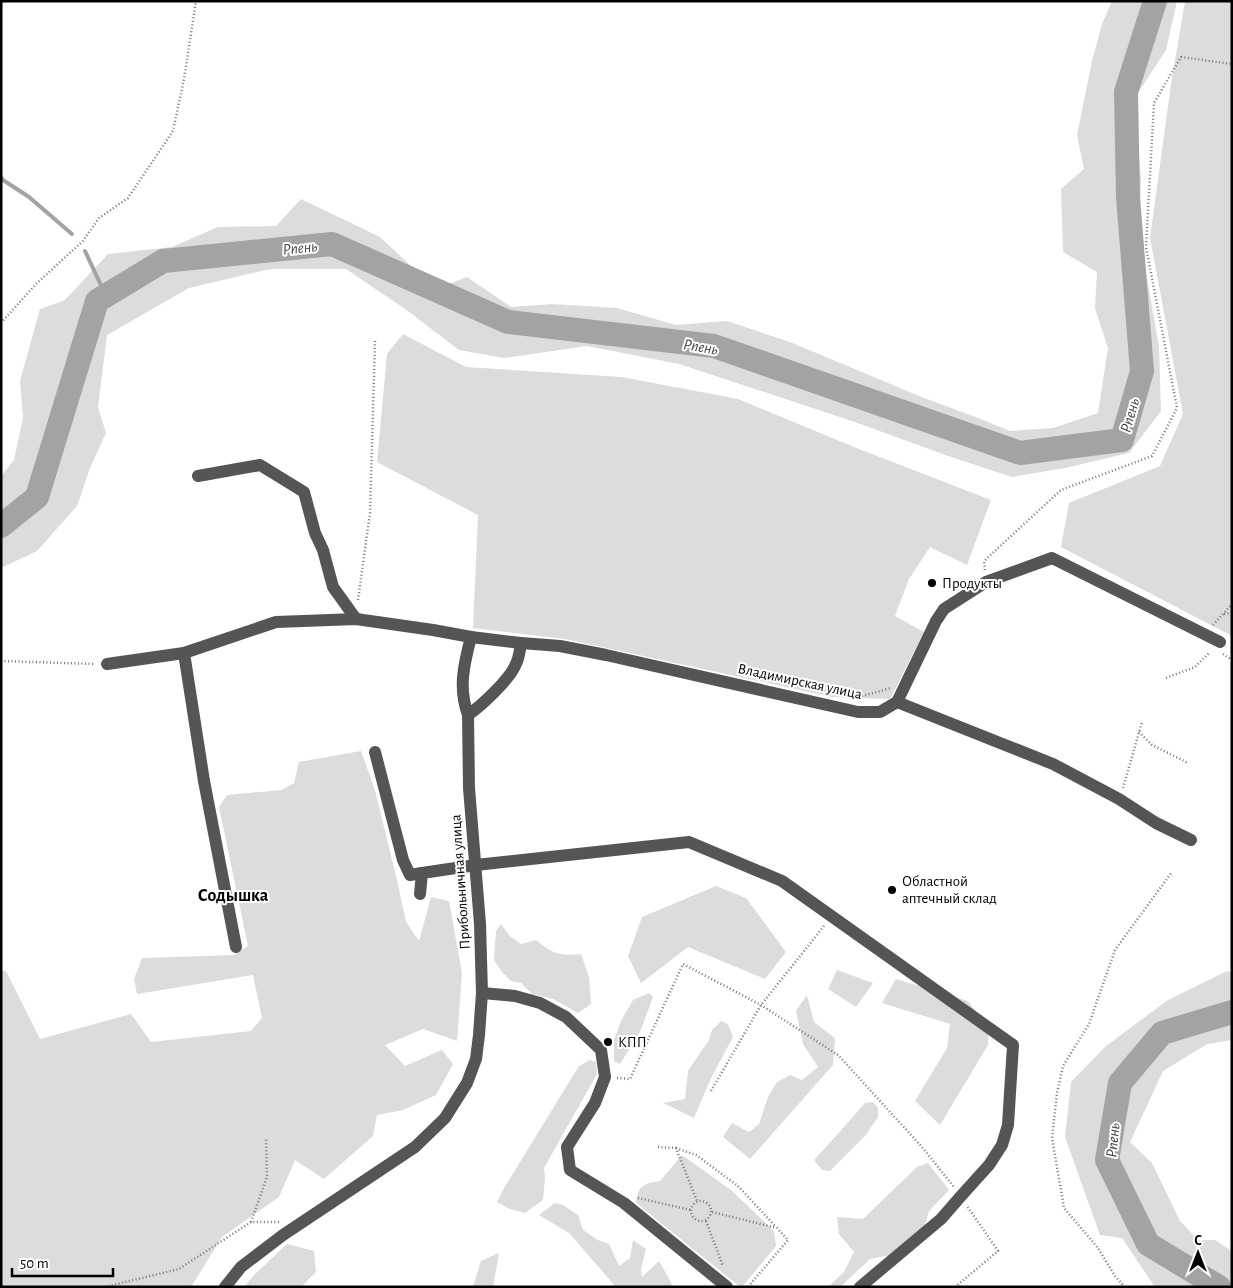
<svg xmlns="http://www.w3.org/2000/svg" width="1233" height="1288" font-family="'Alegreya Sans',sans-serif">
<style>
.green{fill:#dcdcdc}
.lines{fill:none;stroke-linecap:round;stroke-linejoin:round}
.stream{stroke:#a3a3a3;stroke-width:4}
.river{stroke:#a3a3a3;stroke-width:24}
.path{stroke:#777;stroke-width:2.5;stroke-dasharray:1 2.5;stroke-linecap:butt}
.minor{stroke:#555;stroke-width:12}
.poi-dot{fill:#000;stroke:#fff;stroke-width:2}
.labels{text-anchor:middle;stroke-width:4;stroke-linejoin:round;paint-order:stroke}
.poi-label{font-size:15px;fill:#000;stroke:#fff;text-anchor:start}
.street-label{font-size:15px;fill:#000;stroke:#fff}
.water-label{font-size:16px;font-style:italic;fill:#444;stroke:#fff}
.quarter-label{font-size:18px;font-weight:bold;fill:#000;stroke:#fff}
</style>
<rect width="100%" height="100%" fill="#fff"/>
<g class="green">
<polygon points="1112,1 1177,1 1166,50 1134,99 1141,179 1139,232 1159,347 1161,411 1129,453 1065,468 1012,477 951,457 852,421 679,364 587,346 504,358 459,350 408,311 346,269 270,269 189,288 107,335 98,407 106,433 90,468 77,506 37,551 1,568 1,476 14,460 23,418 20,381 40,309 65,300 108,254 172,247 218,227 276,226 301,199 380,237 436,289 467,277 511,307 552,304 617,308 676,325 727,321 790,342 924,398 973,416 1010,431 1053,428 1098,413 1108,348 1095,308 1097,272 1063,252 1061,189 1084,169 1077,135 1092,61 1102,24"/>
<polygon points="1185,1 1232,1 1232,636 1061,547 1069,503 1160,466 1183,414 1150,238 1171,84"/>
<polygon points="403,334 466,367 622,377 738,399 859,449 991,500 967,565 930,547 909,579 895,616 924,632 890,699 832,697 565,639 473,628 478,515 377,462 387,354"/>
<polygon points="361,751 375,790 397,880 406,922 419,941 431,897 449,901 462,973 457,1041 423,1029 385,1045 405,1066 442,1050 453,1064 436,1095 403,1110 377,1115 373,1136 324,1179 295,1160 279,1197 222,1237 191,1287 1,1287 1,971 6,971 40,1039 131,1014 151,1042 251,1031 262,1018 253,975 137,994 134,979 142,958 234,955 248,946 219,807 227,795 282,790 294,783 299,762"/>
<polygon points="716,886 746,898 786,952 765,979 688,947 641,983 628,956 642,917"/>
<path d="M501 924 510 936 521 944 536 940C552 954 561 956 581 954L589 977 591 1004 578 1013 553 999 532 994 521 983 511 981 502 972 494 960 496 931Z"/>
<polygon points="837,970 873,983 856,1007 828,989"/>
<polygon points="1227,971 1232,972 1232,1040 1207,1044 1163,1071 1130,1142 1152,1163 1180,1221 1198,1240 1215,1240 1232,1251 1232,1287 1155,1287 1122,1238 1100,1235 1065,1137 1071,1082 1106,1046 1168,1000"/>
<polygon points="896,979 968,1001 989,1028 988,1045 940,1125 915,1101 947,1048 950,1024 882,1003"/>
<polygon points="649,993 653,997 640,1032 620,1064 614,1061 614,1040 621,1021 633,1000"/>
<polygon points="807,995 814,1022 835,1038 833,1065 750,1159 723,1137 732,1123 749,1132 759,1124 768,1097 777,1082 790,1075 802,1080 818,1067 803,1044 796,1011"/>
<polygon points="721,1021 728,1024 733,1037 711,1078 694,1118 663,1103 685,1099 688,1071 709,1040 712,1030"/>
<polygon points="590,1060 596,1062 597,1074 544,1168 545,1178 543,1200 525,1213 510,1209 497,1202 504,1188 579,1066"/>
<polygon points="873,1102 878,1108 878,1117 865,1136 830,1171 822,1170 814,1160 837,1135 865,1103"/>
<path d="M682 1155 731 1190 774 1231 776 1246 743 1286H739L641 1207 636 1202C639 1184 644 1184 660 1181Z"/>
<polygon points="928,1163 949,1190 929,1211 924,1228 890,1255 870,1259 840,1287 828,1287 844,1272 854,1252 839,1234 837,1217 863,1219 917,1167"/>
<polygon points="555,1203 563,1205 578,1215 583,1230 598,1240 609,1244 619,1266 630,1258 633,1240 646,1249 641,1269 642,1277 659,1261 671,1282 672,1287 616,1287 569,1233 539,1215"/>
<polygon points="287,1244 314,1251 316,1272 301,1287 244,1287 255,1274"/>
<polygon points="499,1253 493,1287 473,1287 481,1261"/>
</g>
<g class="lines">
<g class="stream">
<polyline points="1,177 3,180 29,197 72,234"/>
<polyline points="85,251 106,296"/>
</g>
<g class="river">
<polyline points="1,526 37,497 97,301 163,261 332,244 508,322 714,346 1020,453 1122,440 1142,371 1128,197 1126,92 1155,1"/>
<polyline points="1219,1287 1148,1244 1107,1160 1120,1083 1162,1033 1232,1012"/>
</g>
<g class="path">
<polyline points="1,323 36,284 83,241 99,218 128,198 173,131 184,79 196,1"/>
<polyline points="985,570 984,561 1061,490 1152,456 1177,408 1146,247 1154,103 1181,57 1232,64"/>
<polyline points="358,600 370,513 375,340"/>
<polyline points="1224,614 1232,613"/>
<polyline points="1213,625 1232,604"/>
<polyline points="1223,654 1232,660"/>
<polyline points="1,661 95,664"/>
<polyline points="1166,678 1195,667 1210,652"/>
<polyline points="855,698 891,688"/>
<polyline points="1139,732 1152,745 1188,763"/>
<polyline points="1123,788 1142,722"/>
<polyline points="617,1078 630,1079 683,964 761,1005 838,1055 922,1147 954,1187"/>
<polyline points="711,1091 761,1005 824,926"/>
<polyline points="658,1147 676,1148 697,1201"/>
<polyline points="676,1148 696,1155 738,1186 776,1227"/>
<polyline points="638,1198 691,1210"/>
<circle cx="701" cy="1211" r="10"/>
<polyline points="712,1212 777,1228 788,1240 748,1287"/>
<polyline points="706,1221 723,1266"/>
<polyline points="251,1222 267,1177 266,1138"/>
<polyline points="105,1287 179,1269 251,1222 280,1222"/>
<polyline points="955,1287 998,1251 967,1206"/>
<polyline points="1125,1287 1115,1276 1098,1248 1064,1208 1052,1138 1057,1093 1063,1066 1089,1024 1115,950 1172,872"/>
</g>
<g class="minor">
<polyline points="198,476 260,465 304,492 315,533 323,550 333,587 356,619"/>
<polyline points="184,653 204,781 236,947"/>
<polyline points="107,664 184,653 276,622 356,619 433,630 471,637 521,643 560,646 606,655 858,712 880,712 897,702"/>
<polyline points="897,702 936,621 944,609 986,582 1052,558 1220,642"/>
<polyline points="897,702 1053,764 1119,799 1156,823 1191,840"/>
<path d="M468 715C481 706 508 681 515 666 519 659 520 651 521 643"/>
<polyline points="375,752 403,860 410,875 422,873"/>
<polyline points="420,894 422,873 476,865 689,842 782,881 1013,1045 1008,1125 1002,1145 989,1165 961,1196 941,1219 860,1287"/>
<polyline points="482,993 515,996 540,1003 566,1017 601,1050 605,1077 595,1103 567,1147 570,1170 624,1203 727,1287"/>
<path d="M225 1287 241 1267 283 1235 415 1147 445 1118 467 1083 476 1059 479 1035 482 993 480 924 469 788 468 715C458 688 464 664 471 637"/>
</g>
</g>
<g class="poi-dot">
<circle cx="932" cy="583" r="5"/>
<circle cx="892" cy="890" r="5"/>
<circle cx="608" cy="1042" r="5"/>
</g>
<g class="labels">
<g class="poi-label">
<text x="942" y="588">Продукты</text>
<text x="902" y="886">Областной<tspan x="902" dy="17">аптечный склад</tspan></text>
<text x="618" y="1047">КПП</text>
</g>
<g class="street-label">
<text transform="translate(800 681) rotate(12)" y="5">Владимирская улица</text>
<text transform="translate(460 882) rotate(-94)" y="5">Прибольничная улица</text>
</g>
<g class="water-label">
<text transform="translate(300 247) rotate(-6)" y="6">Рпень</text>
<text transform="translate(701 346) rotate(10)" y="6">Рпень</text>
<text transform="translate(1129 415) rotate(-74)" y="6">Рпень</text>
<text transform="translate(1112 1140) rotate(-84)" y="6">Рпень</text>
</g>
<g class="quarter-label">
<text x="233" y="901">Содышка</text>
</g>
</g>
<rect width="1233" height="1288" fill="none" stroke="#000000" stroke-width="5"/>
<g transform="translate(1198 1253)" stroke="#ffffff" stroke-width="4" paint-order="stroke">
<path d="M0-4L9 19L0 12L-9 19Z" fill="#000000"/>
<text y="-8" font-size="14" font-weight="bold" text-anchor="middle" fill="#000000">С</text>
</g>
<path d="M12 1268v8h101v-8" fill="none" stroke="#000000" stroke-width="2.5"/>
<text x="20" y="1268" font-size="15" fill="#000000" stroke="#ffffff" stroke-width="4" paint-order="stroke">50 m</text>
</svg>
